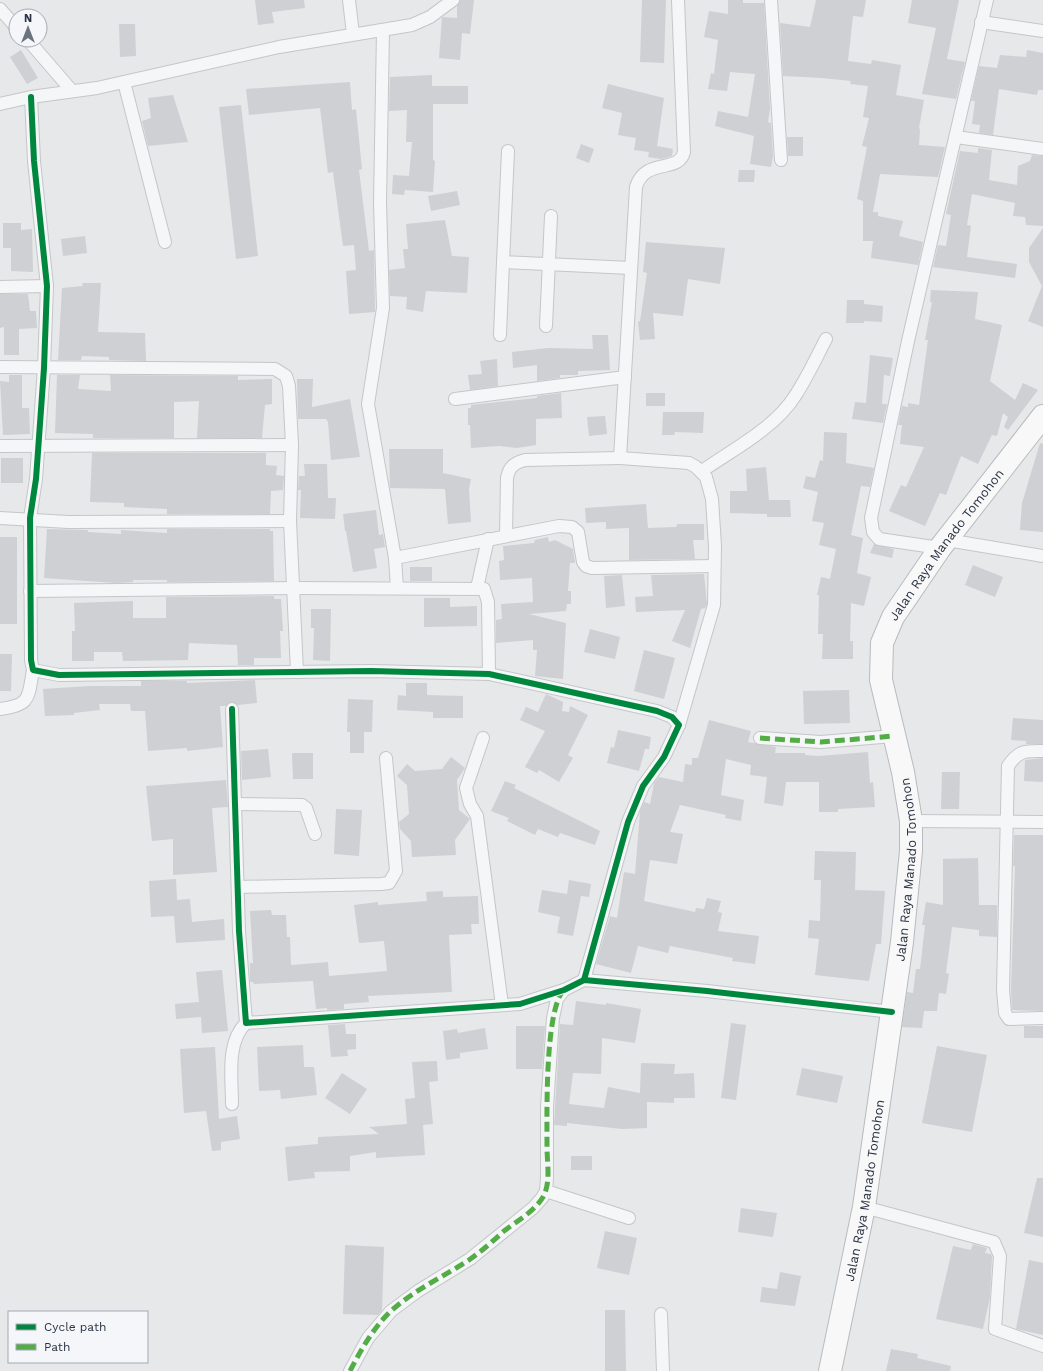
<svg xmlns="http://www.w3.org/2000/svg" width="1043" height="1371" font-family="'Work Sans',sans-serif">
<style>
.building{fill:#ced0d3}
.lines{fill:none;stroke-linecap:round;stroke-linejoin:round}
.street-casing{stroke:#c4c6c8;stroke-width:14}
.highway-casing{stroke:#b8bbbf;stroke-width:24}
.street{stroke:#f5f6f7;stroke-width:12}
.highway{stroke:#f8f8f8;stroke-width:22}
.quiet{stroke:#54ac47;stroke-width:5;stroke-dasharray:10 5;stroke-linecap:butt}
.cycleway-casing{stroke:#f4f6f9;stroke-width:8}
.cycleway{stroke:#00873e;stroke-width:6}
.labels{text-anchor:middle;stroke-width:3;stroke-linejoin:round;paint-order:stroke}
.street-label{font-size:13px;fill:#2b3445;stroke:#f4f6f9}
</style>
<rect width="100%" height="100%" fill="#e6e8ea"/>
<g class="building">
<polygon points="255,0 304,0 305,8 272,12 274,23 258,25"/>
<polygon points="460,0 474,0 470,34 462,33 460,60 439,58 442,17 457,18 457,6"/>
<polygon points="642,0 666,0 664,63 640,62"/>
<polygon points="728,0 743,0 743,3 764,3 770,109 768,122 771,123 773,156 771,167 750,164 754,136 715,126 718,111 748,117 755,74 730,72 727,91 708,89 711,73 714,74 718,40 704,37 709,11 728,14"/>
<polygon points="816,0 866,0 863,17 853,16 848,61 871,64 872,60 901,65 896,95 924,100 919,128 920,129 919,145 945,147 938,177 880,174 873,212 878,212 878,216 903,221 899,236 923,242 918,265 871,258 873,241 863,241 863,201 857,199 867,147 862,146 869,118 863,117 868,86 850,84 851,81 822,78 783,76 780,23 810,27"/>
<polygon points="912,0 959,0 947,59 965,62 956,99 922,94 936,28 908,23"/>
<polygon points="119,24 135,24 136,56 120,57"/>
<polygon points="21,50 38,78 27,84 10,57"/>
<polygon points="1027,50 1043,53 1043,90 1038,90 1037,95 999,89 993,135 979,133 980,125 972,124 975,101 971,101 979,66 997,68 1000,55 1026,57"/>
<polygon points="432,75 432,86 468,86 468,104 433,104 433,160 435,161 433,192 405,190 404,195 392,194 393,175 409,176 412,142 406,142 407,110 389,111 390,77"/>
<polygon points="350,82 352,110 356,109 362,169 359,170 369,251 374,250 375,308 375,312 349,314 346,271 356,270 354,245 343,246 333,172 328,173 320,108 249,115 246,89"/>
<polygon points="608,84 664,98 657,146 673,149 672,156 661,159 648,157 649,152 634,150 636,138 618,135 622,113 602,108"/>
<polygon points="173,95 188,142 148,146 142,121 151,118 148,98"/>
<polygon points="241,105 258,256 236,259 219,107"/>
<polygon points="787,137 803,137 803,156 788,156"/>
<polygon points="581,144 594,149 589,163 576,158"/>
<polygon points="978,148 992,150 989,180 1017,185 1018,166 1030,161 1032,155 1043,156 1043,226 1026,225 1025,217 1013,216 1015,203 972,194 967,225 971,226 967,257 1017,264 1015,278 933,267 938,245 946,246 951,215 946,214 960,151 978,153"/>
<polygon points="739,170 755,170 754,182 738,182"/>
<polygon points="457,191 460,205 431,211 428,196"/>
<polygon points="445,220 452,256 469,257 467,293 426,291 423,312 406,309 407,297 390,296 389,270 405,268 403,249 408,249 406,224"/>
<polygon points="3,223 21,223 21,230 32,229 33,272 11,271 11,248 3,248"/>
<polygon points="1043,228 1043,327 1028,321 1042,286 1029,262 1029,248"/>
<polygon points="85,236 87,253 63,256 61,239"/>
<polygon points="646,242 725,248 720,284 688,279 683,316 653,313 655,339 640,340 638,322 640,321 647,273 643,272"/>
<polygon points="82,283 101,283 98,332 145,333 146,361 109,360 109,357 82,356 81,360 58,360 62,288 83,286"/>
<polygon points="931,290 978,292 975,319 1002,325 990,381 1015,400 1023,383 1038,390 1008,430 1004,427 1008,417 1003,413 997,436 992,435 978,464 961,456 946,495 940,493 925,526 889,511 901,485 906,487 924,447 900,444 902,425 898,425 902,406 908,407 908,403 919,405 928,340 925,340 932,302 930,302"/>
<polygon points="0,294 28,294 30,311 36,311 37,328 19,329 19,355 4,355 4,327 0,328"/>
<polygon points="847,300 864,300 864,304 883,306 882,322 864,321 864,323 846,323"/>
<polygon points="592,335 608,335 610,370 578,371 578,375 560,375 560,378 537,381 537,365 513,368 512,352 548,348 593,349"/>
<polygon points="870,355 893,358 890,376 884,375 882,404 887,404 883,423 852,419 855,402 866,403"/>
<polygon points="497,359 498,386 470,390 468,375 482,374 480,361"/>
<polygon points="9,375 22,375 22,408 29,408 30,434 3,435 0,381 9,382"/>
<polygon points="57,375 80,375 78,389 111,391 110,375 238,376 238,380 272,379 272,404 265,405 262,438 197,438 199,401 174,402 174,438 93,438 93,434 55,433"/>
<polygon points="297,379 313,379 312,407 350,399 360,457 331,460 328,422 326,419 298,419"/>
<polygon points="561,393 562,418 536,419 536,445 517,448 499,446 471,448 470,425 468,425 468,408 471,408 471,405 537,398 537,396"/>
<rect x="646" y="393" width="19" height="13"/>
<polygon points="663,412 704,412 703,433 675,432 674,435 662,435"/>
<polygon points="605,416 607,434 589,436 587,417"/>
<polygon points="824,432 847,433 846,463 874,468 870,487 861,486 851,535 863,538 857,573 871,577 864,606 851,603 850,641 853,641 853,659 822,659 823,634 818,634 819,595 817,595 821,577 830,579 836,549 819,545 824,523 812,521 818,492 803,488 806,476 815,478 820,460 823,461"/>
<polygon points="1040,443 1043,444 1043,532 1020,530 1022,503"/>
<polygon points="389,449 443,449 443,473 471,479 469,489 471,522 448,524 445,489 390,488"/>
<polygon points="92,453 266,453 266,465 277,466 276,475 284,476 283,490 271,491 270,514 167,514 167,509 124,507 124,503 90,502"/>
<rect x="1" y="458" width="22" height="25"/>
<polygon points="304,464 327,464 328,498 336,498 335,519 300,518 301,490 298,490 299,476 305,476"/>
<polygon points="766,467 769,500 790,500 791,517 767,517 767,514 730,513 730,491 747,491 746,469"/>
<polygon points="646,504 648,528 676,527 678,524 704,524 704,540 693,540 695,559 629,560 629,528 606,529 606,522 586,523 585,508"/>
<polygon points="376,510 379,535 383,534 385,547 374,549 377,568 353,572 346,531 345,531 343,514"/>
<polygon points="47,529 88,530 88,532 121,534 121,530 167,533 167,529 270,529 270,531 273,531 274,581 167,582 167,580 133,580 133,582 116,583 44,578"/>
<rect x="0" y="537" width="17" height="87"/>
<polygon points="548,537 549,542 555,540 573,549 575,563 570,563 568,591 571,591 571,604 567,604 566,611 529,614 566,623 563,679 535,676 537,650 533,650 533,640 496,643 496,620 502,619 501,604 533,602 532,578 500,580 499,561 504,560 503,546 534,543 535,540"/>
<polygon points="874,544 894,549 892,558 870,553"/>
<polygon points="973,565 1003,577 995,597 965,585"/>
<rect x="410" y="567" width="22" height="14"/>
<polygon points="704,574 707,604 705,608 701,609 690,648 672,641 685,610 636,612 635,597 653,596 651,575"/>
<polygon points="622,575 625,606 606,608 604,576"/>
<polygon points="274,596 274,599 281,599 283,631 280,631 281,658 254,658 254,665 238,665 237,645 189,643 188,660 123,661 122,652 94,652 94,661 72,661 72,631 75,631 74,603 133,601 133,618 166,618 166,597"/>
<polygon points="424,598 450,598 450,607 477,606 477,626 424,627"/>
<polygon points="311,609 331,609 330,661 313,660 314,628 311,628"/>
<polygon points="590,629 620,637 615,659 584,652"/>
<polygon points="644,650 675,658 664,699 634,691"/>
<polygon points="0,654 12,654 11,691 0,691"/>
<polygon points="255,680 257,703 238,705 231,702 225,706 220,706 223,747 187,751 187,748 148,751 145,711 131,711 130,704 99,704 100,710 74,713 74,715 45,716 43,689 90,686 141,686 141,681 187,681 187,683"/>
<polygon points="406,683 427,683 427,695 463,696 463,718 433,718 433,712 397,710 398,695 406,696"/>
<polygon points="849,690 850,723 804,724 803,691"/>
<polygon points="546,694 563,702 562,711 569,712 570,706 588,715 568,755 573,758 559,782 539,770 537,773 525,767 545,731 520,720 526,707 538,712"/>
<polygon points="348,699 373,700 372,732 364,732 364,753 350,753 350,732 347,732"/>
<polygon points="1013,718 1043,720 1043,744 1026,744 1026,741 1011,740"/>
<polygon points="709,720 751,731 748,742 776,747 775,753 805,753 805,755 819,756 868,752 870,783 873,782 875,807 838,809 838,812 819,812 819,782 786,782 783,806 764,803 767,777 750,775 751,765 726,759 721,795 744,800 741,821 725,818 726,815 680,805 670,832 683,834 677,864 650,860 644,901 695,912 696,908 704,909 707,898 721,901 718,912 722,913 718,931 759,936 755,964 732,961 733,958 670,946 668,953 638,946 631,973 596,964 610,916 617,918 624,872 635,874 640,812 644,802 650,804 654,783 659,777 683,782 685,764 692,765 692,758 698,758"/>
<polygon points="618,730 651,737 649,749 645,749 639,771 607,763 611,747 614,748"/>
<polygon points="268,749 271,777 242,780 241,751"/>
<polygon points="292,753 313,753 313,779 293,779"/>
<polygon points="451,757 465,768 457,780 459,810 470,819 455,840 456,855 412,857 411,841 400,829 399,822 409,814 407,785 397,776 407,764 415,771 442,769"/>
<polygon points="1043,758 1043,782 1024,781 1025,760"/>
<polygon points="942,772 960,772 959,809 941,809"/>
<polygon points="226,780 228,807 212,808 217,872 173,875 173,839 152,841 146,786"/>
<polygon points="505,781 516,785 514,788 600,831 595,845 560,833 558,837 538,829 535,835 507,821 509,818 491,811"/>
<polygon points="336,809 362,810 359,856 334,854"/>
<polygon points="1014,835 1043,835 1043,1011 1012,1010 1011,990 1015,866 1013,866"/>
<polygon points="815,851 856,852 855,890 885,891 881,944 876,944 869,981 815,975 819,939 808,938 809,920 820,921 821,880 814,880"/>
<polygon points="978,858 979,905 997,905 997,937 979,936 979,930 952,927 946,973 949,974 946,994 939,993 937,1011 924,1011 922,1028 902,1027 907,992 913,993 916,969 920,969 925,925 922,925 926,902 943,905 943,859"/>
<polygon points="176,879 177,900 190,899 192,922 224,919 225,940 176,943 174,916 151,917 149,881"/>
<polygon points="569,880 591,884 589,897 581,896 573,936 557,933 560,917 538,912 542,890 567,894"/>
<polygon points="443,891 443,897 478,896 479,924 471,924 472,934 449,935 452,992 368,996 369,1002 344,1004 344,1009 327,1010 327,1008 316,1009 313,981 254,984 253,982 250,982 250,963 253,963 250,911 271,910 272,915 286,915 287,937 290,937 291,965 328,962 329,976 387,971 384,941 359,943 354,905 378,902 378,905 427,901 426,892"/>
<polygon points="222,970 228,1031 202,1033 201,1017 176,1019 175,1004 199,1002 196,972"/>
<polygon points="576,1001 606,1005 606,1003 641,1009 635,1043 602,1038 601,1074 573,1073 569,1104 604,1108 608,1087 640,1093 641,1063 675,1064 674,1074 694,1073 695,1098 674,1098 674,1103 647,1102 647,1128 622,1129 567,1123 567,1126 554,1125 560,1024 573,1025"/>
<polygon points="731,1023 746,1025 736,1100 721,1098"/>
<polygon points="345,1024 346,1034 356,1034 356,1049 347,1050 348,1056 331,1057 328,1025"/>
<polygon points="516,1026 545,1026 542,1069 516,1069"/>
<rect x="1024" y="1026" width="19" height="12"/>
<polygon points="485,1028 488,1049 460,1053 460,1058 446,1060 443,1031 457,1029 458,1033"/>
<polygon points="303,1045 304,1067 314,1067 317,1095 281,1099 280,1090 259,1091 257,1047"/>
<polygon points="937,1046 987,1055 972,1132 922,1123"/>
<polygon points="215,1047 219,1119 237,1116 240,1139 221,1142 221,1150 212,1151 206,1111 184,1113 180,1049"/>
<polygon points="437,1061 438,1081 429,1082 433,1124 423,1125 425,1155 376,1158 376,1152 350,1156 350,1171 314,1172 315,1178 288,1181 285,1147 318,1144 318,1137 379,1134 369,1127 407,1124 405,1099 415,1098 412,1062"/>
<polygon points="802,1068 843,1076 837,1103 796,1095"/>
<polygon points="342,1073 367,1089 350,1114 325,1098"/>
<rect x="571" y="1156" width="21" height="14"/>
<polygon points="1037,1178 1043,1178 1043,1237 1024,1233"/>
<polygon points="741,1208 777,1213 773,1237 738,1232"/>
<polygon points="605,1231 637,1238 629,1275 597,1268"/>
<polygon points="973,1244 987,1248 985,1253 991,1254 992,1257 990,1297 983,1329 936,1319 953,1246 971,1250"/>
<polygon points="345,1245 384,1247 382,1310 378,1315 343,1314"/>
<polygon points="1029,1260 1043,1263 1043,1335 1016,1329"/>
<polygon points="780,1272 801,1276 795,1306 760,1302 762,1287 777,1289"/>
<polygon points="605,1310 625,1310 626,1371 605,1371"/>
<polygon points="891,1349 918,1354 917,1358 951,1366 950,1371 886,1371"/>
</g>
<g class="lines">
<defs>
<g id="street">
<polyline points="349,0 353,34"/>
<path d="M678 0 684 152C679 174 645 157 636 187L620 458 689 463 696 467 706 477 712 499 715 546 714 605 679 725"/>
<polyline points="771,0 781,160"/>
<polyline points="0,9 16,27"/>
<polyline points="981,22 1043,31"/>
<polyline points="383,31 380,202 383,308 368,404 395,558 397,588"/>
<polyline points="28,40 72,91"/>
<polyline points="124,82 165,242"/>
<polyline points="31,97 34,161 47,286 44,368 36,479 30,518 31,660 33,670 59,675 371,671 489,674 657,711 672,717 679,725 664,757 643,786 628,822 584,980"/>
<polyline points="0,104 31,97 97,88 279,47 412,25 430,17 453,0"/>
<polyline points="956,137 1043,149"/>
<polyline points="508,151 503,262 631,268"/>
<polyline points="0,287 47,286"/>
<polyline points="546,326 551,216"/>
<polyline points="500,335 503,262"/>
<polyline points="0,367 275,369 286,376 289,386 292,445 290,521 297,672"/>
<polyline points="455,399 625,377"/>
<polyline points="0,446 292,445"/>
<path d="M702 471C732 450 775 428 795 396 807 378 816 358 826 339"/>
<polyline points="0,518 68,522 290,521"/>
<path d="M506 535 507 478C509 467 514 463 525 460L620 458"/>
<polyline points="947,540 1043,556"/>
<polyline points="940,548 879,539 873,532 871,518 908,341 987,0"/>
<polyline points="395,558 559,526 572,527 578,532 583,562 586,566 592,568 714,566"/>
<polyline points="477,588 488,539"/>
<polyline points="30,591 294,588 484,589 488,602 489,674"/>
<path d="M0 709C31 705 28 698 33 670"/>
<polyline points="232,709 239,931 246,1023 520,1004 564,990 584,980 707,991 892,1012"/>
<polyline points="483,738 466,788 470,804 477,816 502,1005"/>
<polyline points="760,738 821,742 894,736"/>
<path d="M1043 751C1025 751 1019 750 1008 766L1003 990 1005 1013 1009 1019 1043 1018"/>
<polyline points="235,804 302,805 306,808 315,834"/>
<polyline points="911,821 1043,822"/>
<polyline points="238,887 381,884 389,883 396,871 386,758"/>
<path d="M232 1104C232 1078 226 1042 246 1023"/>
<polyline points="546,1191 629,1218"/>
<polyline points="864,1207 994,1242 1000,1256 995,1329 1043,1346"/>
<polyline points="661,1314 663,1371"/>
<polyline points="350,1371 368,1338 391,1311 418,1291 470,1259 533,1208 542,1198 546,1191 547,1178 547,1107 553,1018 557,999 564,990"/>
</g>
<g id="highway">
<path id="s1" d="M830 1371 864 1207 902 942 911 851V821L903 772 881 680 882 643 893 617 940 548 1043 416"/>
</g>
</defs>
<use href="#street" class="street-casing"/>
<use href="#highway" class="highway-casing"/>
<use href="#street" class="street"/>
<use href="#highway" class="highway"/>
<g class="quiet">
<polyline points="760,738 821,742 894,736"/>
<path d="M350 1371C361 1350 373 1328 391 1311 414 1290 443 1277 469 1260 482 1251 493 1241 504 1231 517 1221 535 1211 543 1197 551 1183 547 1163 547 1147 547 1113 545 1017 562 992"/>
</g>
<defs>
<g id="cycleway">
<polyline points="31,97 34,161 47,286 44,368 36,479 30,518 31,660 33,670 59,675 371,671 489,674 657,711 672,717 679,725 664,757 643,786 628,822 584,980"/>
<polyline points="232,709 239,931 246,1023 520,1004 564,990 584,980 707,991 892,1012"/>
</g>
</defs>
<use href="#cycleway" class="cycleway-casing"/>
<use href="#cycleway" class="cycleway"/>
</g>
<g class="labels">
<g class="street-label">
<text dy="5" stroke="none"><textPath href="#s1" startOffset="856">Jalan Raya Manado Tomohon</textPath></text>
<text dy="5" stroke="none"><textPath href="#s1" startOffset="508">Jalan Raya Manado Tomohon</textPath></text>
<text dy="5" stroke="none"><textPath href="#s1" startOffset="184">Jalan Raya Manado Tomohon</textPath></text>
</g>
</g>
<rect x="8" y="1311" width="140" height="52" fill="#f4f6f9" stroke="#a4a8b1"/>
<rect x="16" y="1324" width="20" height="6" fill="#00873e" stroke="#a4a8b1"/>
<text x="44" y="1331" font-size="12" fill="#2b3445">Cycle path</text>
<rect x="16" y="1344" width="20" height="6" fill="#54ac47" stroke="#a4a8b1"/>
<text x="44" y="1351" font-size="12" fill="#2b3445">Path</text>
<g transform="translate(28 28)"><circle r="19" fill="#f4f6f9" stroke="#a4a8b1"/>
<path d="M0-3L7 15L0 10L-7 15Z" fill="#6c737f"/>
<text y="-6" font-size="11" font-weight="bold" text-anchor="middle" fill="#2b3445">N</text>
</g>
</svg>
